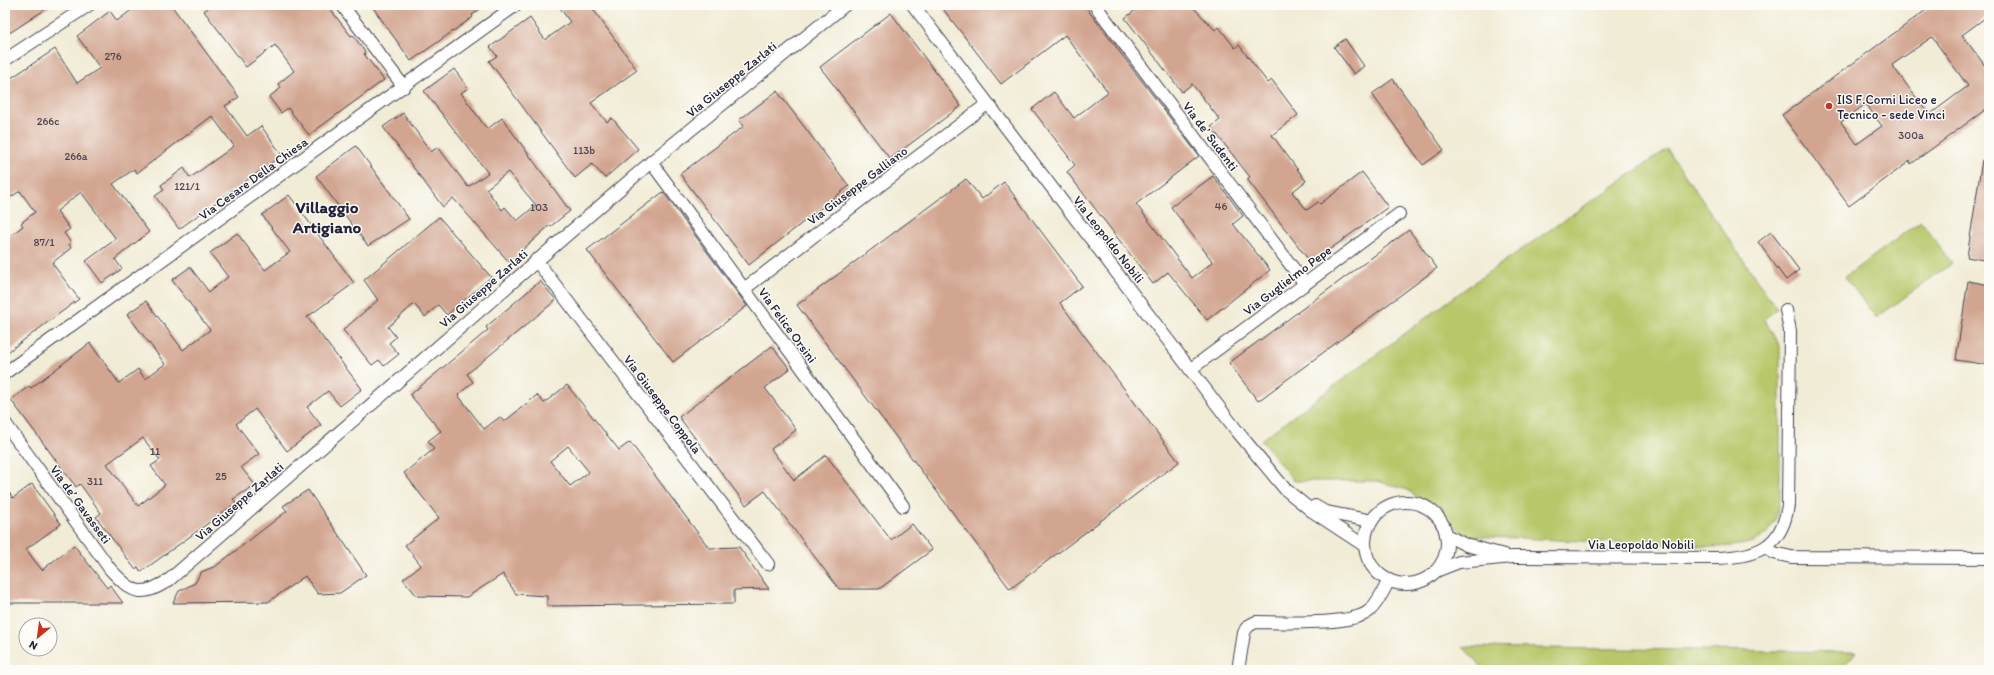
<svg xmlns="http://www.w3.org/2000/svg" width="1994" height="675" font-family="Itim,sans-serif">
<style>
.green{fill:#b7c769;stroke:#6c7452}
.building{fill:#d2a590;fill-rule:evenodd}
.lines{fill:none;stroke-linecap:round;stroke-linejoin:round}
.minor-casing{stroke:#414052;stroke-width:14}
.minor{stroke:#fff;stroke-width:12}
.poi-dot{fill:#c8321e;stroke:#fdfcf7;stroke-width:1.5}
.labels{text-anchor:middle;stroke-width:3;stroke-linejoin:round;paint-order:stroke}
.number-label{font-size:11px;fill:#4e4350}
.street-label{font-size:13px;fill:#22223b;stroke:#fdfcf7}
.poi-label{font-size:13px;fill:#22223b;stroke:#fdfcf7;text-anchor:start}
.district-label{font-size:17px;font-weight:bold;fill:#22223b;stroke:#fdfcf7}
</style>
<rect width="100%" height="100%" fill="#fdfcf7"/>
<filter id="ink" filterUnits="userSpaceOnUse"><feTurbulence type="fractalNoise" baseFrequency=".025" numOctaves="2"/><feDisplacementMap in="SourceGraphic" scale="8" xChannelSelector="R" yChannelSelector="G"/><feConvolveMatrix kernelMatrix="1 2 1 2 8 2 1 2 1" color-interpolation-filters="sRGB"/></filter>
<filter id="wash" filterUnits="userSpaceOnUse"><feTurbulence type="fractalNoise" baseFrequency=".012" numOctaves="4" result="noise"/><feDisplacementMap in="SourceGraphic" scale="16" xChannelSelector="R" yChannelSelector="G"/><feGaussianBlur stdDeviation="0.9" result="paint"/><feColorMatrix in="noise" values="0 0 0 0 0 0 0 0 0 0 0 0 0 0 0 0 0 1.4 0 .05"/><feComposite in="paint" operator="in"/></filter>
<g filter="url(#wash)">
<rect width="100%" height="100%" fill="#f1ecd6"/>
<g class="green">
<path d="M1667 149 1777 309 1764 319 1780 346V500C1774 541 1755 545 1717 547L1467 536 1408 490 1377 481H1294L1261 440 1473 283Z"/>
<polygon points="1921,221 1952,263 1876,318 1845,277"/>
<polygon points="1463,647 1856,652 1840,670 1485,670"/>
</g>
<g id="blocks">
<g class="building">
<polygon points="5,5 52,5 5,36"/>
<polygon points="138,5 171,5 239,97 225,106 247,136 261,126 282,155 179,229 155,196 164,190 161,185 184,168 190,178 234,146 212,116 137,173 134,169 113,184 149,232 115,259 122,269 102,283 86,261 116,239 81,192 57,211 70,229 64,233 71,243 69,244 71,248 52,263 79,299 5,354 5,240 23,226 21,223 35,212 20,191 5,201 5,82 55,49 77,83 100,68 77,36 110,11 117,21"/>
<polygon points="212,5 327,5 351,36 353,35 365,52 364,54 384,80 309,135 288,108 281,113 269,97 281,88 278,84 294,71 275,45 246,67 204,11"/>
<polygon points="371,5 486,5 472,15 473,17 411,61"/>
<polygon points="558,5 590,5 637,70 591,103 607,122 612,118 638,149 605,178 592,164 575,178 489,61 497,56 490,47 530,18 545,40 570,22"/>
<polygon points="940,5 1084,5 1199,156 1136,204 1192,278 1213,262 1171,207 1213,176 1243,216 1233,224 1270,270 1207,320 1168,272 1153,284 1067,172 1075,165 1032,109 1054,92 1074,118 1108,92 1065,35 1001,84"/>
<polygon points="1142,5 1191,5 1215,30 1219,27 1235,48 1239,45 1268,83 1272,80 1298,115 1272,135 1306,181 1292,192 1307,210 1318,202 1320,204 1362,172 1388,207 1311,263 1247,179 1250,177 1211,127 1220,120 1192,84 1182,92 1125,18"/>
<path d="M1933 5H1989V15L1962 35 1989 71V107L1911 164 1910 161 1849 206 1782 115ZM1932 37 1968 86 1929 115 1892 65ZM1866 104 1882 126 1857 144 1841 122Z"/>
<polygon points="891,13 961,106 890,159 820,67"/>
<polygon points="1345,39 1364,66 1354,74 1334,47"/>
<path d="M454 69 468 88 461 93 487 129 502 118 570 211 551 226 550 225 509 262 453 198 443 207 383 127 403 113 431 152 438 147 468 187 488 173 424 91ZM508 172 536 205 517 221 505 207 502 210 486 189Z"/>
<polygon points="1393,79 1444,150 1423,165 1372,94"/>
<polygon points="777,91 849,186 749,265 680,174 744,126 739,120"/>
<polygon points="356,146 409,219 368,246 316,176"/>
<polygon points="1982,160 1989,160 1989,261 1967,257"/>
<polygon points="966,179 982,199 1004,182 1082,286 1060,303 1179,462 1010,589 797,305"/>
<polygon points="663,192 747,306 673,362 587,250"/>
<path d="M289 195 354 283 307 317 362 389 340 406 328 391 307 407 321 425 287 451 255 409 236 424 259 454 241 467 255 485 233 499 236 503 141 572 138 567 135 569 96 517 101 513 80 484 76 487 11 400 29 386 31 388 90 343 119 383 138 369 145 379 165 364 127 314 146 301 183 350 210 330 172 280 190 267 209 292 228 277 210 253 237 233 265 270 290 252 262 215ZM143 438 160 460 151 466 165 485 138 506 107 464Z"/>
<polygon points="439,217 491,277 447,315 438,305 425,317 414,304 388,327 396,337 389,343 399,354 384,366 379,360 372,365 343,330 378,300 364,280"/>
<polygon points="1409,230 1437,268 1258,401 1229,363"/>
<polygon points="1771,232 1799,270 1786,280 1758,242"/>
<path d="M540 281 556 300 467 374 473 382 458 395 484 429 500 417 504 422 537 395 544 403 567 385 619 450 630 442 709 548 739 547 769 589 734 590V604L547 606V596L516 594 503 574 467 597 417 596 403 579 421 565 405 545 439 518 404 473 434 449 428 441 441 431 410 395 488 330 486 327ZM568 446 589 472 570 486 550 461Z"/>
<polygon points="1968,281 1989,285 1989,365 1956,360"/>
<polygon points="772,346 790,369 765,388 796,430 771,449 794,480 826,455 891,540 912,524 932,550 879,589 839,589 765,491 746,505 679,417"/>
<polygon points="32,484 61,524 26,549 34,560 42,570 74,545 107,588 110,585 123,603 5,603 5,487 13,498"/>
<polygon points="308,490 366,575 340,593 318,594 305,576 268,602 173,603 179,591 195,583 201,572 216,566 287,511 283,506"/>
</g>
</g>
</g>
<g filter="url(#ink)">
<use href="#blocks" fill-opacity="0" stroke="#414052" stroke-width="1"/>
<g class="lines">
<defs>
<g id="minor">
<polyline points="342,5 404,87"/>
<polyline points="913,5 1237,431 1285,489 1312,511 1365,546"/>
<polyline points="1095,5 1305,284"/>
<polyline points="5,60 89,5"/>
<polyline points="651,162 903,506"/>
<polyline points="536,260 768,564"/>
<polyline points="744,289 987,104"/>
<polyline points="1191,369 1399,214"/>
<polyline points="5,373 516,5"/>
<path d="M5 423 110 569C133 594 141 598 169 580L651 162 845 5"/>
<circle cx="1406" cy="543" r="41"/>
<polyline points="1315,506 1325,512 1372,521"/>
<polyline points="1446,535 1466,545 1504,555"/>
<polyline points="1766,547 1774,553 1791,557 1989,558"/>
<path d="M1436 571 1459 562 1513 557 1719 558C1758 556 1782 547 1788 505L1790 331 1786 310"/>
<path d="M1238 670 1244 633C1246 627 1249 625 1256 622 1279 622 1352 626 1369 611 1378 603 1384 590 1389 580"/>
</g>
</defs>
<use href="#minor" class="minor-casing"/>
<use href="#minor" class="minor"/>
</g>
</g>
<circle class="poi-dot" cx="1829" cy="106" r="4"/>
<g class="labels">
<g class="number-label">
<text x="113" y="60">276</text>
<text x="48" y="125">266c</text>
<text x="1911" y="139">300a</text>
<text x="584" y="154">113b</text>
<text x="76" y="160">266a</text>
<text x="187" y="190">121/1</text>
<text x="1221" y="210">46</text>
<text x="539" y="211">103</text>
<text x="44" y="246">87/1</text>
<text x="155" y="455">11</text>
<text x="221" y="480">25</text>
<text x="95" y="485">311</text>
</g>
<g class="street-label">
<text transform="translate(731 79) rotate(-39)" y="5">Via Giuseppe Zarlati</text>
<text transform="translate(1211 136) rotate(53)" y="5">Via de’ Sudenti</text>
<text transform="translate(253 178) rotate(-36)" y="5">Via Cesare Della Chiesa</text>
<text transform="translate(857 185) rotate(-37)" y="5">Via Giuseppe Galliano</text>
<text transform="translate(1109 239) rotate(52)" y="5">Via Leopoldo Nobili</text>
<text transform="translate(1287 280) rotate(-37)" y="5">Via Guglielmo Pepe</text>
<text transform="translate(483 288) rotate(-41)" y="5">Via Giuseppe Zarlati</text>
<text transform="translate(788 325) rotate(54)" y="5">Via Felice Orsini</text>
<text transform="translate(663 404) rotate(53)" y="5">Via Giuseppe Coppola</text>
<text transform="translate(239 501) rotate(-41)" y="5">Via Giuseppe Zarlati</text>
<text transform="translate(81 504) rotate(54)" y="5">Via de’ Gavasseti</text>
<text x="1641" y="549">Via Leopoldo Nobili</text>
</g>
<g class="poi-label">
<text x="1837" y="104">IIS F.Corni Liceo e<tspan x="1837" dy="15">Tecnico - sede Vinci</tspan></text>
</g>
<g class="district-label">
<text x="327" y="213">Villaggio<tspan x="327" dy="20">Artigiano</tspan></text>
</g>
</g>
<rect width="1994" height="675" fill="none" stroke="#fdfcf7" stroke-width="20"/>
<g transform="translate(38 637) rotate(209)"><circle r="19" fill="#fdfcf7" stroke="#a5a5ac"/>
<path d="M0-3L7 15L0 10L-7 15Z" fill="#c8321e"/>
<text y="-6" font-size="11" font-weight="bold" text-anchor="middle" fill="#22223b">N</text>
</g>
</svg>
